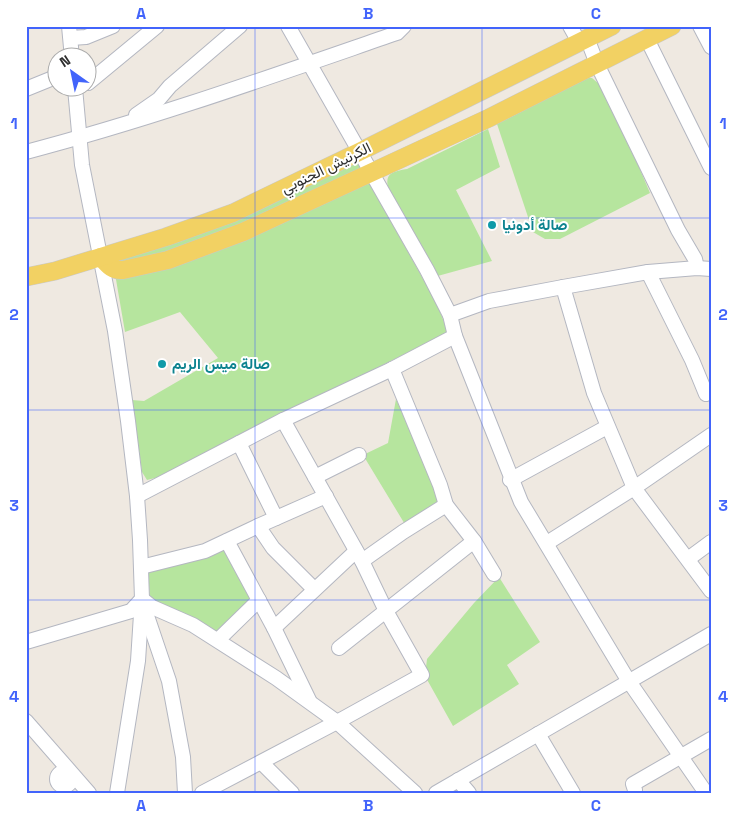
<svg xmlns="http://www.w3.org/2000/svg" width="737" height="819" font-family="'Space Grotesk',Vazirmatn,sans-serif">
<style>
.green{fill:#b6e59e}
.lines{fill:none;stroke-linecap:round;stroke-linejoin:round}
.minor-casing{stroke:#b4b7c1;stroke-width:16}
.major-casing{stroke:#c9c9c9;stroke-width:19}
.minor{stroke:#fff;stroke-width:14}
.major{stroke:#f2d163;stroke-width:18}
.grid{fill:none;stroke:#4264fb;stroke-width:1;stroke-opacity:0.55}
.culture-dot{fill:#0f9aa8;stroke:#fff;stroke-width:2}
.labels{text-anchor:middle;stroke-width:4;stroke-linejoin:round;paint-order:stroke}
.street-label{font-size:15px;fill:#2e2e2e;stroke:#fff}
.culture-label{font-size:15px;font-weight:bold;fill:#0d838f;stroke:#fff;text-anchor:start}
.neatline{fill:none;stroke:#4264fb;stroke-width:2}
.grid-label{font-size:16px;text-anchor:middle;font-weight:bold;fill:#4264fb}
</style>
<rect width="100%" height="100%" fill="#efe9e1"/>
<g class="green">
<polygon points="587,78 592,78 599,84 625,134 650,193 560,239 545,239 533,232 497,124"/>
<path d="M488 129 500 167 456 190 492 261 434 277 389 192C384 174 390 172 407 169Z"/>
<polygon points="357,160 437,304 448,332 163,476 147,480 142,472 132,400 144,401 218,358 180,312 125,332 113,262 173,244 238,220"/>
<polygon points="396,399 439,498 439,502 406,526 363,455 388,443"/>
<polygon points="220,549 225,550 255,601 220,635 150,599 148,570"/>
<polygon points="499,577 540,642 507,665 519,684 453,726 425,676 427,659 474,603"/>
</g>
<g class="lines">
<defs>
<g id="minor">
<polyline points="69,26 72,58"/>
<polyline points="288,26 427,270 450,315 455,336 521,502 628,680 706,793"/>
<polyline points="570,26 579,42"/>
<polyline points="700,26 711,47"/>
<polyline points="71,38 86,37 113,26"/>
<polyline points="587,38 597,64 678,230 695,259 697,268"/>
<polyline points="647,39 711,168"/>
<polyline points="88,83 157,26"/>
<polyline points="75,88 82,165 115,331 128,421 137,496 140,540 142,599 138,661 117,793"/>
<polyline points="26,89 58,76"/>
<polyline points="136,115 159,99 170,86 240,26"/>
<path d="M26 152C152 119 275 75 397 33L404 26"/>
<polyline points="648,272 692,360 706,394"/>
<polyline points="563,287 594,393 634,488 711,591"/>
<polyline points="450,315 489,301 563,287 648,272 697,268 711,269"/>
<polyline points="392,369 440,485 446,505 474,541 494,574"/>
<polyline points="239,443 276,518"/>
<polyline points="315,477 359,455"/>
<polyline points="510,480 607,427"/>
<polyline points="137,496 283,420 392,369 455,336"/>
<polyline points="258,526 273,548 314,589"/>
<polyline points="227,541 274,628 309,700"/>
<polyline points="547,543 634,488 711,435"/>
<polyline points="688,559 711,542"/>
<polyline points="362,561 403,532 446,505"/>
<polyline points="141,567 205,551 258,526 326,496"/>
<polyline points="142,599 152,607 193,625 276,678 337,722 415,793"/>
<polyline points="144,607 169,681 183,757 185,793"/>
<polyline points="274,628 356,551"/>
<polyline points="218,640 259,600"/>
<polyline points="26,642 131,611 142,599"/>
<polyline points="339,648 474,541"/>
<polyline points="26,721 89,793"/>
<polyline points="538,734 573,793"/>
<polyline points="262,763 292,793"/>
<circle cx="64" cy="779" r="7"/>
<polyline points="458,780 469,793"/>
<polyline points="635,790 633,784 711,739"/>
<polyline points="202,793 337,722 422,675 386,611 362,561 283,420"/>
<polyline points="436,793 711,634"/>
</g>
<g id="major">
<path d="M101 257C108 265 112 271 123 270L168 260 243 232 489 118 672 26"/>
<polyline points="26,277 55,271 166,237 233,213 359,152 612,26"/>
</g>
</defs>
<use href="#minor" class="minor-casing"/>
<use href="#major" class="major-casing"/>
<use href="#minor" class="minor"/>
<use href="#major" class="major"/>
</g>
<path class="grid" d="M255 26V793M482 26V793M26 218H711M26 410H711M26 600H711"/>
<g class="culture-dot">
<circle cx="492" cy="225" r="5"/>
<circle cx="162" cy="364" r="5"/>
</g>
<g class="labels">
<g class="street-label">
<text transform="translate(326 168) rotate(-26)" y="5">الكرنيش الجنوبي</text>
</g>
<g class="culture-label">
<text x="502" y="230">صالة أدونيا</text>
<text x="172" y="369">صالة ميس الريم</text>
</g>
</g>
<rect width="737" height="819" fill="none" stroke="#ffffff" stroke-width="55"/>
<g transform="translate(72 72) rotate(327)"><circle r="24" fill="#ffffff" stroke="#ababab"/>
<path d="M0-4L9 19L0 12L-9 19Z" fill="#4264fb"/>
<text y="-8" font-size="14" font-weight="bold" text-anchor="middle" fill="#2e2e2e">N</text>
</g>
<rect x="28" y="28" width="682" height="764" class="neatline"/>
<g class="grid-label">
<text x="141" y="19">A</text>
<text x="368" y="19">B</text>
<text x="596" y="19">C</text>
<text x="14" y="129">1</text>
<text x="723" y="129">1</text>
<text x="14" y="320">2</text>
<text x="723" y="320">2</text>
<text x="14" y="511">3</text>
<text x="723" y="511">3</text>
<text x="14" y="702">4</text>
<text x="723" y="702">4</text>
<text x="141" y="811">A</text>
<text x="368" y="811">B</text>
<text x="596" y="811">C</text>
</g>
</svg>
